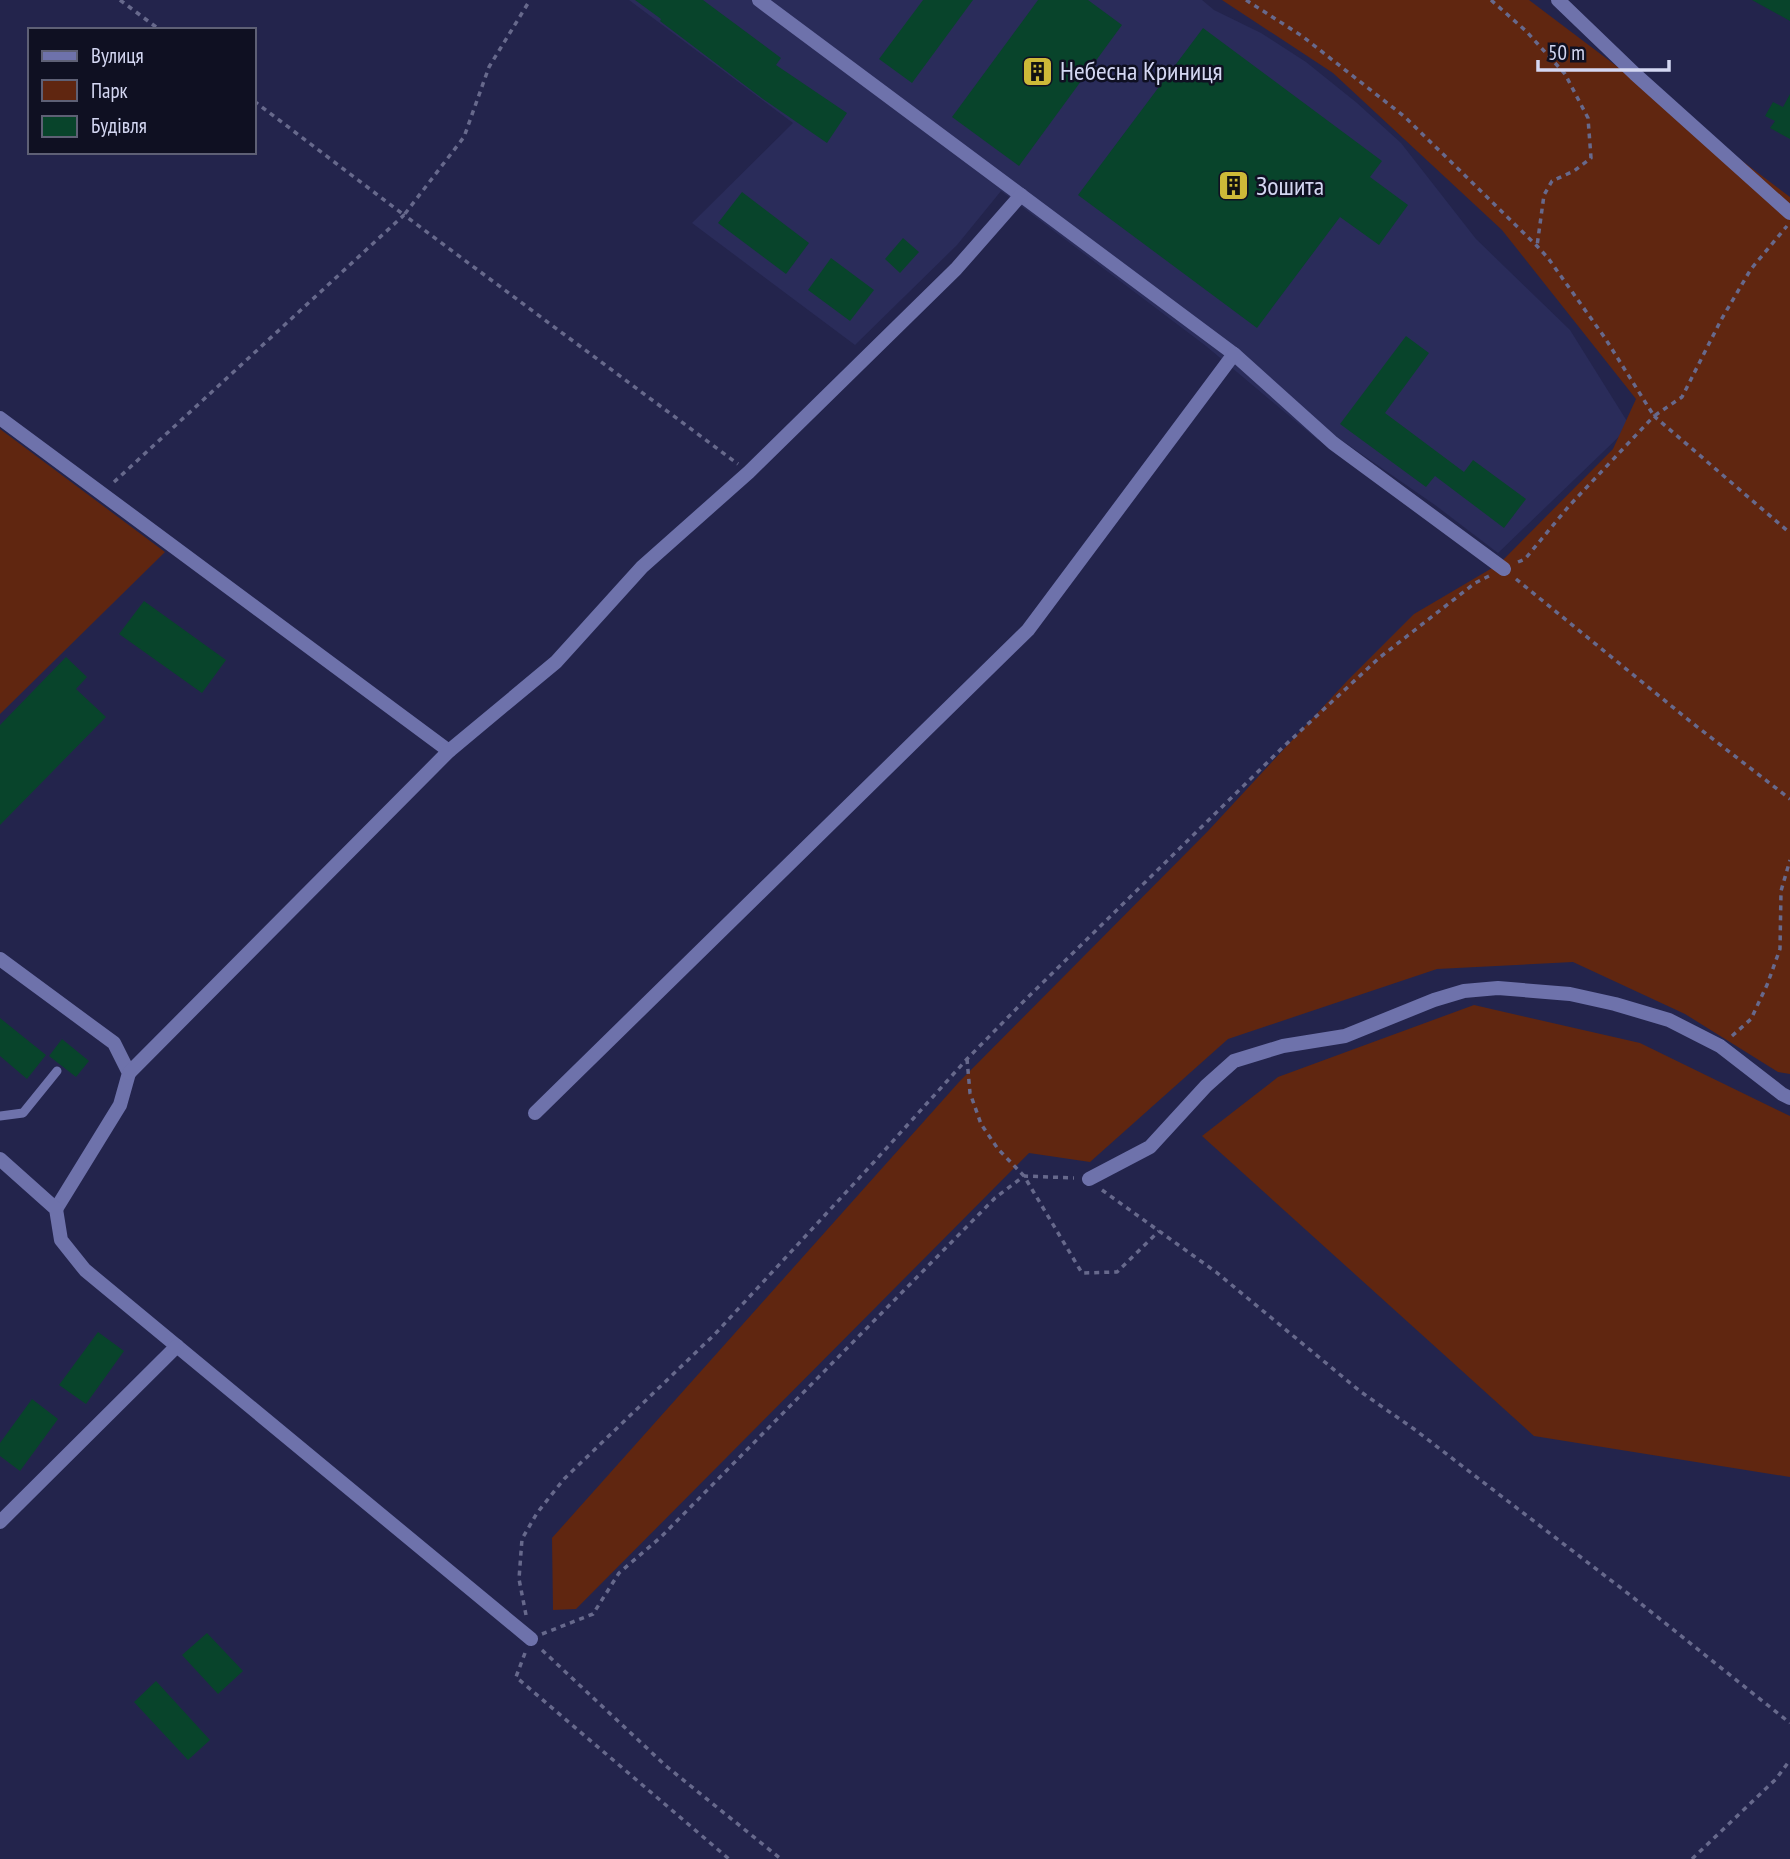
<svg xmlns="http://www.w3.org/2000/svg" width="1790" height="1859" font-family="'PT Sans Narrow',sans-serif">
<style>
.built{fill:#2a2c5a}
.green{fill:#602610}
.building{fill:#08442b}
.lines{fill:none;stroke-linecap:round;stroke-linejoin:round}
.path{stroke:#67698c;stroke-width:3.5;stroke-dasharray:5 5;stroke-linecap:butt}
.lane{stroke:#6e72ab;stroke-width:9}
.street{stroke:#6e72ab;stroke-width:14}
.labels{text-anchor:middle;stroke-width:5;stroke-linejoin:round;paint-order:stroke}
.poi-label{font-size:26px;fill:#d4d7f2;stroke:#0f1022;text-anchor:start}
</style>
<rect width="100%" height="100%" fill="#23244c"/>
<polygon class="built" points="629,0 1202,0 1214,10 1261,33 1306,62 1357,103 1401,143 1476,239 1570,330 1630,426 1498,553 1435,505 1331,433 1318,440 1206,346 1001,191 957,245 855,345 692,223 793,123"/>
<g class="green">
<polygon points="1222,0 1529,0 1790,197 1790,1074 1778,1072 1685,1014 1573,962 1437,969 1228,1039 1090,1162 1029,1153 576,1609 553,1610 552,1538 959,1082 1208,831 1347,681 1414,614 1499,564 1613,449 1636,399 1502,230 1333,73"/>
<polygon points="0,429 165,552 0,714"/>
<polygon points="1474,1005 1640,1043 1790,1116 1790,1477 1534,1436 1202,1136 1278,1077"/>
</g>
<g class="building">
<polygon points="635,0 703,0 781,58 776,65 847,113 827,143 763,99 660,21 661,19"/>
<polygon points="923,0 973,0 912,83 879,59"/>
<polygon points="1038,0 1088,0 1122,25 1019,166 952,117"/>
<polygon points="1752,0 1790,0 1790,21"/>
<polygon points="1203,28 1382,161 1370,177 1408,205 1379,245 1340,217 1257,328 1078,195"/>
<polygon points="1790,94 1790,139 1770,128 1775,121 1765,116 1773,102 1783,107"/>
<polygon points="742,192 809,243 786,274 718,223"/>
<polygon points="903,238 919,252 900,273 885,259"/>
<polygon points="831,258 874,290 850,321 808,290"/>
<polygon points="1406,336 1429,353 1385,413 1464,472 1473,460 1526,499 1504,528 1435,476 1426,487 1340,424"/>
<polygon points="144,601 226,660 202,693 119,634"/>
<polygon points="66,657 87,677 76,689 106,717 0,825 0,725"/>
<polygon points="0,1018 46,1055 27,1079 0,1056"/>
<polygon points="62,1039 89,1061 76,1077 49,1056"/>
<polygon points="98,1332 124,1351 86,1404 59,1385"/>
<polygon points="32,1399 58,1419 20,1471 0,1456 0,1443"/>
<polygon points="207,1633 243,1671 218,1694 182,1655"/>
<polygon points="156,1681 210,1740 188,1760 134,1702"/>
</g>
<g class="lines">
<g class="path">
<polyline points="120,0 160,30"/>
<polyline points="1246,0 1302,36 1405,117 1537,246 1548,258 1605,338 1654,416 1682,397 1721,320 1751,269 1787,226"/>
<polyline points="1491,0 1526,31 1565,74 1588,118 1591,158 1574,171 1552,181 1544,195 1537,246"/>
<polyline points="254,101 404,215 464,137 489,67 530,0"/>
<polyline points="114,482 404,215 738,464"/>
<polyline points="1518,562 1525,559 1569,506 1654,416 1790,533"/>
<polyline points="1516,579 1691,722 1790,799"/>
<polyline points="1732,1036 1751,1019 1767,985 1780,949 1781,891 1790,860"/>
<polyline points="967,1059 970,1093 981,1124 998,1149 1024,1176 1082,1273 1117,1272 1159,1231"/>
<polyline points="1102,1190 1216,1272 1361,1392 1414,1429 1630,1595 1790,1723"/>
<polyline points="526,1615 519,1579 522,1539 537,1513 564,1479 715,1334 874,1162 967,1059 1024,1001 1281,749 1379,658 1475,583 1489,576"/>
<polyline points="542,1634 593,1614 619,1573 661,1537 995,1198 1024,1176 1074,1178"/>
<polyline points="542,1650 666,1766 781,1859"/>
<polyline points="525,1653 516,1677 729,1859"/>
<polyline points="1692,1859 1776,1779 1790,1760"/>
</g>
<polyline class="lane" points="0,1116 23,1113 57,1071"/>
<g class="street">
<polyline points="759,0 1234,354 1333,443 1504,569"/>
<polyline points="1558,0 1635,74 1790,213"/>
<polyline points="0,418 449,751"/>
<polyline points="0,959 114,1043 129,1073 120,1105 56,1209"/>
<polyline points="129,1073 449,751 556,662 642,567 749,472 956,269 1021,195"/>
<polyline points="535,1113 1028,630 1234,354"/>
<polyline points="0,1159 56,1209 61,1240 85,1270 531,1639"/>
<polyline points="1089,1179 1150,1147 1206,1086 1234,1061 1283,1046 1345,1036 1434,1000 1464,991 1498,988 1570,994 1615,1004 1669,1020 1720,1046 1782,1094 1790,1098"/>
<polyline points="0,1522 177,1346"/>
</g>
</g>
<defs>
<symbol id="building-square" viewBox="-11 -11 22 22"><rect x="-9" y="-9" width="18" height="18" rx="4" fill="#cdb938" stroke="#0f1022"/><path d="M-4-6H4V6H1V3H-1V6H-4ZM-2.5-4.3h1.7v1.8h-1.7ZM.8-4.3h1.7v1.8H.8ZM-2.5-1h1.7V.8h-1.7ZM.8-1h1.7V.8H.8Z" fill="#111"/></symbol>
</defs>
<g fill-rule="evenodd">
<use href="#building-square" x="1020" y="54" width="35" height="35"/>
<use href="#building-square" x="1216" y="168" width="35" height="35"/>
</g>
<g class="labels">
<g class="poi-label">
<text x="1060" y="80">Небесна Криниця</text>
<text x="1256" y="195">Зошита</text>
</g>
</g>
<rect x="28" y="28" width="228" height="126" fill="#0f1022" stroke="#5e6075" stroke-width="2"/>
<rect x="42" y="51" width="35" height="10" fill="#6e72ab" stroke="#5e6075" stroke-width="2"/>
<text x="91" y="63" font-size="21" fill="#d4d7f2">Вулиця</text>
<rect x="42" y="80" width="35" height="21" fill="#602610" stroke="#5e6075" stroke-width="2"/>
<text x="91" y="98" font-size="21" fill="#d4d7f2">Парк</text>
<rect x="42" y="116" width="35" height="21" fill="#08442b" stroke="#5e6075" stroke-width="2"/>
<text x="91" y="133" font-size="21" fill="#d4d7f2">Будівля</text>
<path d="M1538 60v10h131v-10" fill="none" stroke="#d4d7f2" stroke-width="3.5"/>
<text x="1548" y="60" font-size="21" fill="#d4d7f2" stroke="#0f1022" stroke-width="5" paint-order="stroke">50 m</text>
</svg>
